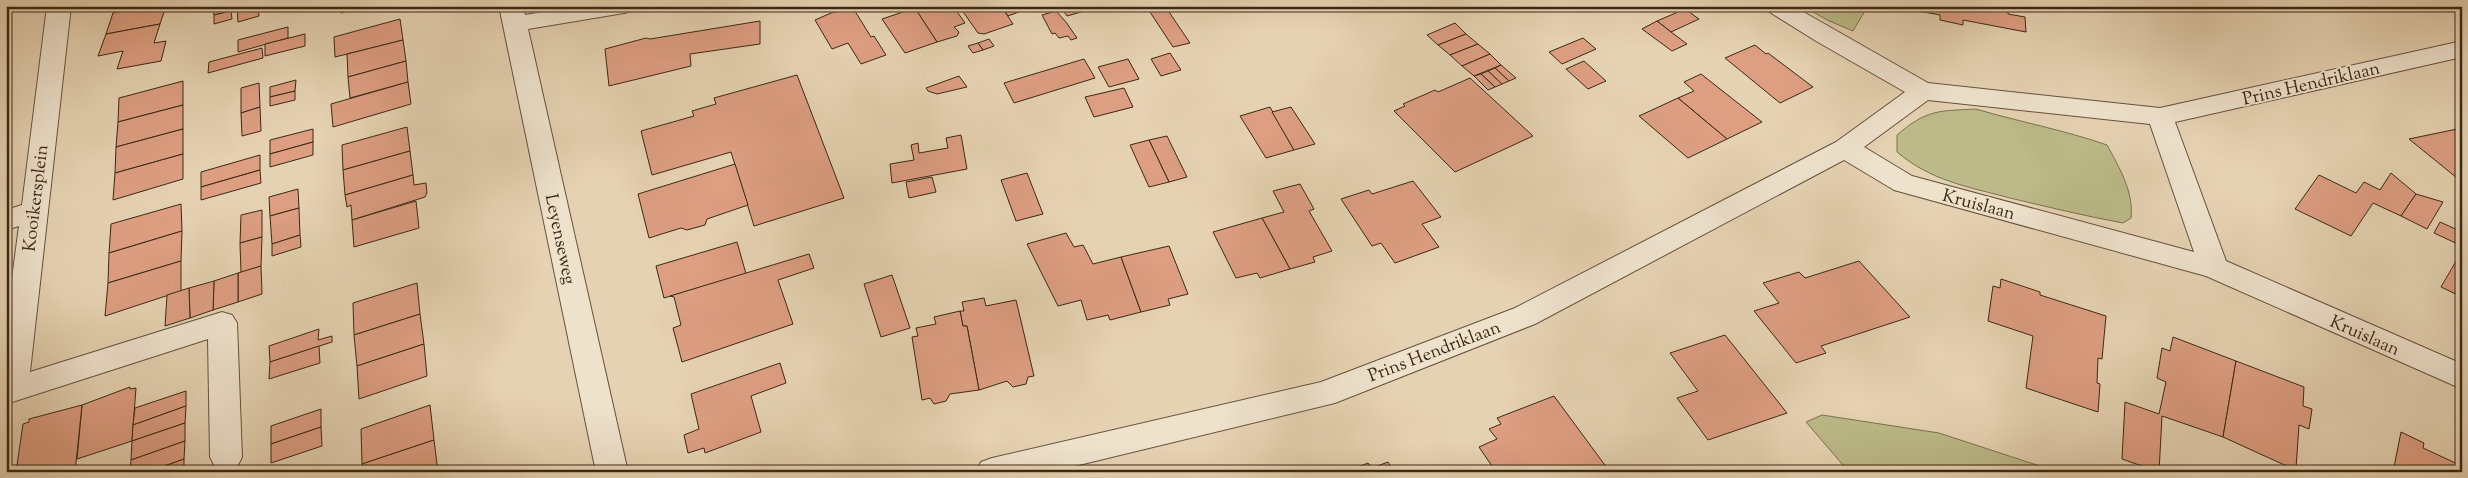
<svg xmlns="http://www.w3.org/2000/svg" width="2468" height="478" font-family="'Sorts Mill Goudy',serif">
<style>
.green{fill:#bbba88;stroke:#7c714e}
.building{fill:#dd9e82;stroke:#3c2814}
.lines{fill:none;stroke-linecap:round;stroke-linejoin:round}
.minor-casing{stroke:#66523c;stroke-width:2}
.minor{fill:#eee2cd;fill-rule:evenodd}
.labels{text-anchor:middle;stroke-width:4;stroke-linejoin:round;paint-order:stroke}
.street-label{font-size:18px;fill:#3c2814;stroke:#eee2cd}
</style>
<rect width="100%" height="100%" fill="#e5d2b2"/>
<filter id="stains"><feTurbulence type="fractalNoise" baseFrequency=".004" numOctaves="4"/><feColorMatrix values="0 0 0 0 .2 0 0 0 0 .09 0 0 0 0 .02 0 0 0 .5 -.17"/></filter>
<radialGradient id="worn" r=".72"><stop offset=".6" stop-color="#630" stop-opacity="0"/><stop offset="1" stop-color="#630" stop-opacity=".3"/></radialGradient>
<g class="green">
<polygon points="1803,6 1868,6 1853,31 1827,20"/>
<path d="M1976 109C2020 122 2064 130 2107 145 2119 167 2134 192 2131 218L2123 223C2085 216 2048 207 2010 198 1969 187 1931 181 1897 152V135C1927 109 1939 111 1976 109Z"/>
<polygon points="1822,415 1939,433 2058,472 1849,472 1806,422"/>
</g>
<g class="building">
<polygon points="116,6 152,6 113,13"/>
<polygon points="152,6 166,6 160,24 106,34 113,13"/>
<polygon points="212,6 230,6 231,11 214,15"/>
<polygon points="237,6 258,6 259,16 238,22"/>
<polygon points="340,6 365,6 341,13"/>
<polygon points="921,6 953,6 965,23 954,27 959,32 957,36 937,42 915,8"/>
<polygon points="959,6 1001,6 1013,24 984,34 978,33"/>
<polygon points="1001,6 1035,6 1008,16"/>
<polygon points="1060,6 1099,6 1099,7 1067,16"/>
<polygon points="1146,6 1165,6 1190,43 1173,47"/>
<polygon points="1913,6 2008,6 2008,14 2025,17 2026,32 1963,20 1963,25 1940,20 1940,15 1913,10"/>
<polygon points="2107,6 2144,6 2111,10"/>
<polygon points="853,8 871,37 874,36 886,55 861,64 848,43 832,49 815,20 831,13"/>
<polygon points="915,8 937,42 905,53 882,19"/>
<polygon points="1685,9 1699,19 1671,32 1657,21"/>
<polygon points="231,11 232,19 214,24 214,15"/>
<polygon points="1056,11 1066,22 1077,38 1071,40 1068,36 1059,38 1055,33 1052,34 1042,15"/>
<polygon points="400,19 403,40 335,57 334,37"/>
<polygon points="760,21 760,44 690,54 691,66 609,86 605,49 646,38 650,39"/>
<polygon points="1657,21 1671,32 1687,44 1672,51 1642,29"/>
<polygon points="1455,23 1466,34 1438,45 1427,35"/>
<polygon points="160,24 154,43 166,41 161,61 117,69 123,51 98,56 106,34"/>
<polygon points="288,27 288,38 238,52 238,40"/>
<polygon points="305,34 305,46 265,56 265,44"/>
<polygon points="1466,34 1478,44 1450,55 1438,45"/>
<polygon points="1583,38 1596,49 1562,64 1549,52"/>
<polygon points="989,39 994,46 983,50 978,43"/>
<polygon points="403,40 406,61 348,77 347,54"/>
<polygon points="978,43 983,50 973,53 968,46"/>
<polygon points="1478,44 1490,54 1462,66 1450,55"/>
<polygon points="1755,45 1766,54 1768,53 1813,87 1780,103 1725,58"/>
<polygon points="262,48 263,58 208,73 209,62"/>
<polygon points="1170,53 1181,70 1161,76 1151,59"/>
<polygon points="1490,54 1501,65 1474,76 1462,66"/>
<polygon points="1084,59 1095,78 1014,103 1004,83"/>
<polygon points="1128,59 1139,79 1109,87 1098,67"/>
<polygon points="406,61 408,82 350,98 348,77"/>
<polygon points="1584,61 1606,81 1588,89 1566,69"/>
<polygon points="1501,65 1516,78 1509,81 1495,68"/>
<polygon points="1495,68 1509,81 1502,84 1488,71"/>
<polygon points="1488,71 1502,84 1495,87 1481,74"/>
<polygon points="1481,74 1495,87 1488,90 1474,76"/>
<polygon points="1701,74 1762,122 1727,139 1678,98 1694,91 1684,82"/>
<polygon points="797,75 844,198 754,226 731,152 652,175 641,131 694,116 692,111 716,104 714,98"/>
<polygon points="959,76 967,87 937,94 928,91 926,88"/>
<polygon points="1470,78 1533,136 1455,172 1394,111 1405,106 1403,104 1435,90 1438,92"/>
<polygon points="296,80 295,91 270,97 270,87"/>
<polygon points="183,81 183,105 118,122 119,98"/>
<polygon points="408,82 411,104 333,127 331,104"/>
<polygon points="259,83 260,107 241,113 241,88"/>
<polygon points="1124,88 1133,107 1094,117 1085,97"/>
<polygon points="295,91 295,100 270,106 270,97"/>
<polygon points="1678,98 1727,139 1688,158 1639,116"/>
<polygon points="183,105 183,129 116,147 118,122"/>
<polygon points="260,107 261,131 242,136 241,113"/>
<polygon points="1270,107 1294,150 1266,158 1240,116"/>
<polygon points="1291,107 1315,144 1294,150 1272,112"/>
<polygon points="407,127 410,151 343,170 342,145"/>
<polygon points="2462,128 2462,177 2457,178 2409,139"/>
<polygon points="183,129 183,154 115,173 116,147"/>
<polygon points="313,129 313,142 270,154 270,140"/>
<polygon points="961,135 967,169 892,183 890,164 914,160 911,145 918,143 919,153 948,148 946,138"/>
<polygon points="1167,136 1187,177 1169,182 1149,140"/>
<polygon points="1149,140 1169,182 1149,187 1130,145"/>
<polygon points="313,142 313,155 270,167 270,154"/>
<polygon points="410,151 413,175 345,195 343,170"/>
<polygon points="183,154 183,179 113,200 115,173"/>
<polygon points="260,155 260,170 201,187 201,172"/>
<polygon points="735,164 748,205 707,219 705,225 687,230 681,228 649,238 638,194"/>
<polygon points="260,170 261,183 201,200 201,187"/>
<polygon points="1027,173 1043,214 1016,221 1001,180"/>
<polygon points="2391,173 2416,194 2401,216 2373,203 2351,236 2295,209 2319,175 2356,193 2364,182 2380,190"/>
<polygon points="413,175 414,185 426,183 427,193 425,197 352,220 351,205 347,207 345,195"/>
<polygon points="932,177 936,192 909,198 906,182"/>
<polygon points="1413,181 1441,217 1422,224 1439,247 1395,263 1381,243 1372,246 1341,199 1369,190 1372,194"/>
<polygon points="1300,184 1314,209 1309,211 1332,251 1313,257 1315,262 1290,269 1262,218 1284,212 1273,191"/>
<polygon points="298,189 299,208 270,216 269,197"/>
<polygon points="2416,194 2443,202 2427,229 2401,216"/>
<polygon points="416,201 419,228 354,247 352,220"/>
<polygon points="181,204 182,231 109,253 111,224"/>
<polygon points="299,208 300,235 272,244 270,216"/>
<polygon points="262,210 262,237 240,243 241,215"/>
<polygon points="1262,218 1290,269 1260,278 1257,273 1236,278 1213,232"/>
<polygon points="2440,222 2462,232 2462,246 2434,233"/>
<polygon points="182,231 181,261 108,283 109,253"/>
<polygon points="1066,233 1074,247 1083,245 1093,264 1121,257 1141,312 1110,320 1108,315 1087,320 1081,300 1058,306 1027,244"/>
<polygon points="300,235 301,247 272,256 272,244"/>
<polygon points="262,237 261,266 241,273 240,243"/>
<polygon points="737,242 746,274 664,298 656,266"/>
<polygon points="1169,246 1188,294 1168,299 1170,305 1141,312 1121,257"/>
<polygon points="2462,251 2462,297 2441,287"/>
<polygon points="809,254 814,268 778,280 793,324 682,362 673,328 681,325 674,297 670,296"/>
<polygon points="181,261 181,291 105,316 108,283"/>
<polygon points="1859,261 1910,317 1821,346 1826,353 1796,363 1754,311 1779,303 1763,283 1799,272 1805,278"/>
<polygon points="261,266 262,294 238,302 238,273"/>
<polygon points="238,273 238,302 213,310 214,281"/>
<polygon points="892,275 910,328 881,337 864,284"/>
<polygon points="2001,279 2040,292 2040,295 2106,316 2102,359 2098,358 2097,383 2100,384 2098,412 2026,388 2033,336 1988,321 1993,286 2000,288"/>
<polygon points="214,281 213,310 190,318 189,288"/>
<polygon points="417,283 420,314 354,335 353,303"/>
<polygon points="189,288 190,318 165,326 167,295"/>
<polygon points="984,298 986,306 1016,300 1034,376 1028,377 1026,384 1013,387 1007,381 979,390 967,326 963,326 960,311 964,311 962,302"/>
<polygon points="960,311 963,326 967,326 979,390 950,394 946,401 934,404 930,398 922,400 912,337 918,336 916,328 936,324 934,317"/>
<polygon points="420,314 424,344 357,366 354,335"/>
<polygon points="319,329 318,340 332,336 332,342 270,362 269,346"/>
<polygon points="1725,335 1787,413 1708,440 1677,398 1698,391 1670,353"/>
<polygon points="2173,337 2236,361 2223,437 2162,416 2159,472 2122,459 2125,402 2159,414 2166,382 2157,378 2162,348 2170,351"/>
<polygon points="424,344 427,376 359,399 357,366"/>
<polygon points="319,346 320,363 269,379 270,362"/>
<polygon points="2236,361 2304,387 2303,406 2312,409 2309,429 2299,425 2296,468 2303,472 2290,472 2291,468 2223,437"/>
<polygon points="780,363 786,383 751,396 761,432 705,453 704,448 688,453 684,435 699,429 691,394"/>
<polygon points="130,387 130,389 136,388 132,441 77,459 82,405"/>
<polygon points="186,391 186,406 133,425 135,408"/>
<polygon points="1554,396 1610,472 1496,472 1479,447 1497,439 1489,429 1501,424 1497,418"/>
<polygon points="82,405 75,472 16,472 23,424 29,422 29,419"/>
<polygon points="430,405 434,440 362,464 361,429"/>
<polygon points="186,406 185,423 132,441 133,425"/>
<polygon points="321,409 321,427 271,444 271,426"/>
<polygon points="185,423 185,441 131,460 132,441"/>
<polygon points="321,427 322,446 271,463 271,444"/>
<polygon points="2401,432 2424,443 2423,448 2462,466 2462,472 2393,472"/>
<polygon points="434,440 438,472 363,472 362,464"/>
<polygon points="185,441 184,459 148,472 130,472 131,460"/>
<polygon points="184,459 184,472 148,472"/>
<polygon points="1388,462 1394,472 1346,472 1368,463 1372,468"/>
</g>
<g class="lines">
<defs>
<g id="minor">
<polygon points="47,6 71,6 30,372 222,312 232,315 237,323 242,457 237,467 226,470 215,467 210,457 208,339 6,404 6,324 19,226 6,230 6,210 22,205"/>
<polygon points="499,6 523,6 525,15 578,6 635,6 632,11 624,13 528,29 628,472 596,472"/>
<path d="M1765 6H1793L1928 83 2160 108 2462 41V57L2175 122 2226 261 2462 364V389L2206 276 1894 190 1844 160 1535 324 1335 403 1050 472H976L981 462 992 458 1321 382 1515 308 1836 142 1905 92 1816 41 1768 11ZM1928 100 2150 124 2194 252 1912 176 1864 147Z"/>
</g>
</defs>
<use href="#minor" class="minor-casing"/>
<use href="#minor" class="minor"/>
</g>
<g class="labels">
<g class="street-label">
<text transform="translate(2311 83) rotate(-13)" y="6">Prins Hendriklaan</text>
<text transform="translate(35 198) rotate(-83)" y="6">Kooikersplein</text>
<text transform="translate(1979 204) rotate(15)" y="6">Kruislaan</text>
<text transform="translate(561 239) rotate(78)" y="6">Leyenseweg</text>
<text transform="translate(2365 335) rotate(24)" y="6">Kruislaan</text>
<text transform="translate(1434 351) rotate(-21)" y="6">Prins Hendriklaan</text>
</g>
</g>
<rect width="2468" height="478" fill="none" stroke="#e5d2b2" stroke-width="25"/>
<rect x="8" y="8" width="2453" height="463" fill="none" stroke="#3c2814" stroke-width="2.5"/>
<rect x="12" y="12" width="2443" height="453" fill="none" stroke="#3c2814"/>
<rect width="100%" height="100%" filter="url(#stains)"/>
<rect width="100%" height="100%" fill="url(#worn)"/>
</svg>
